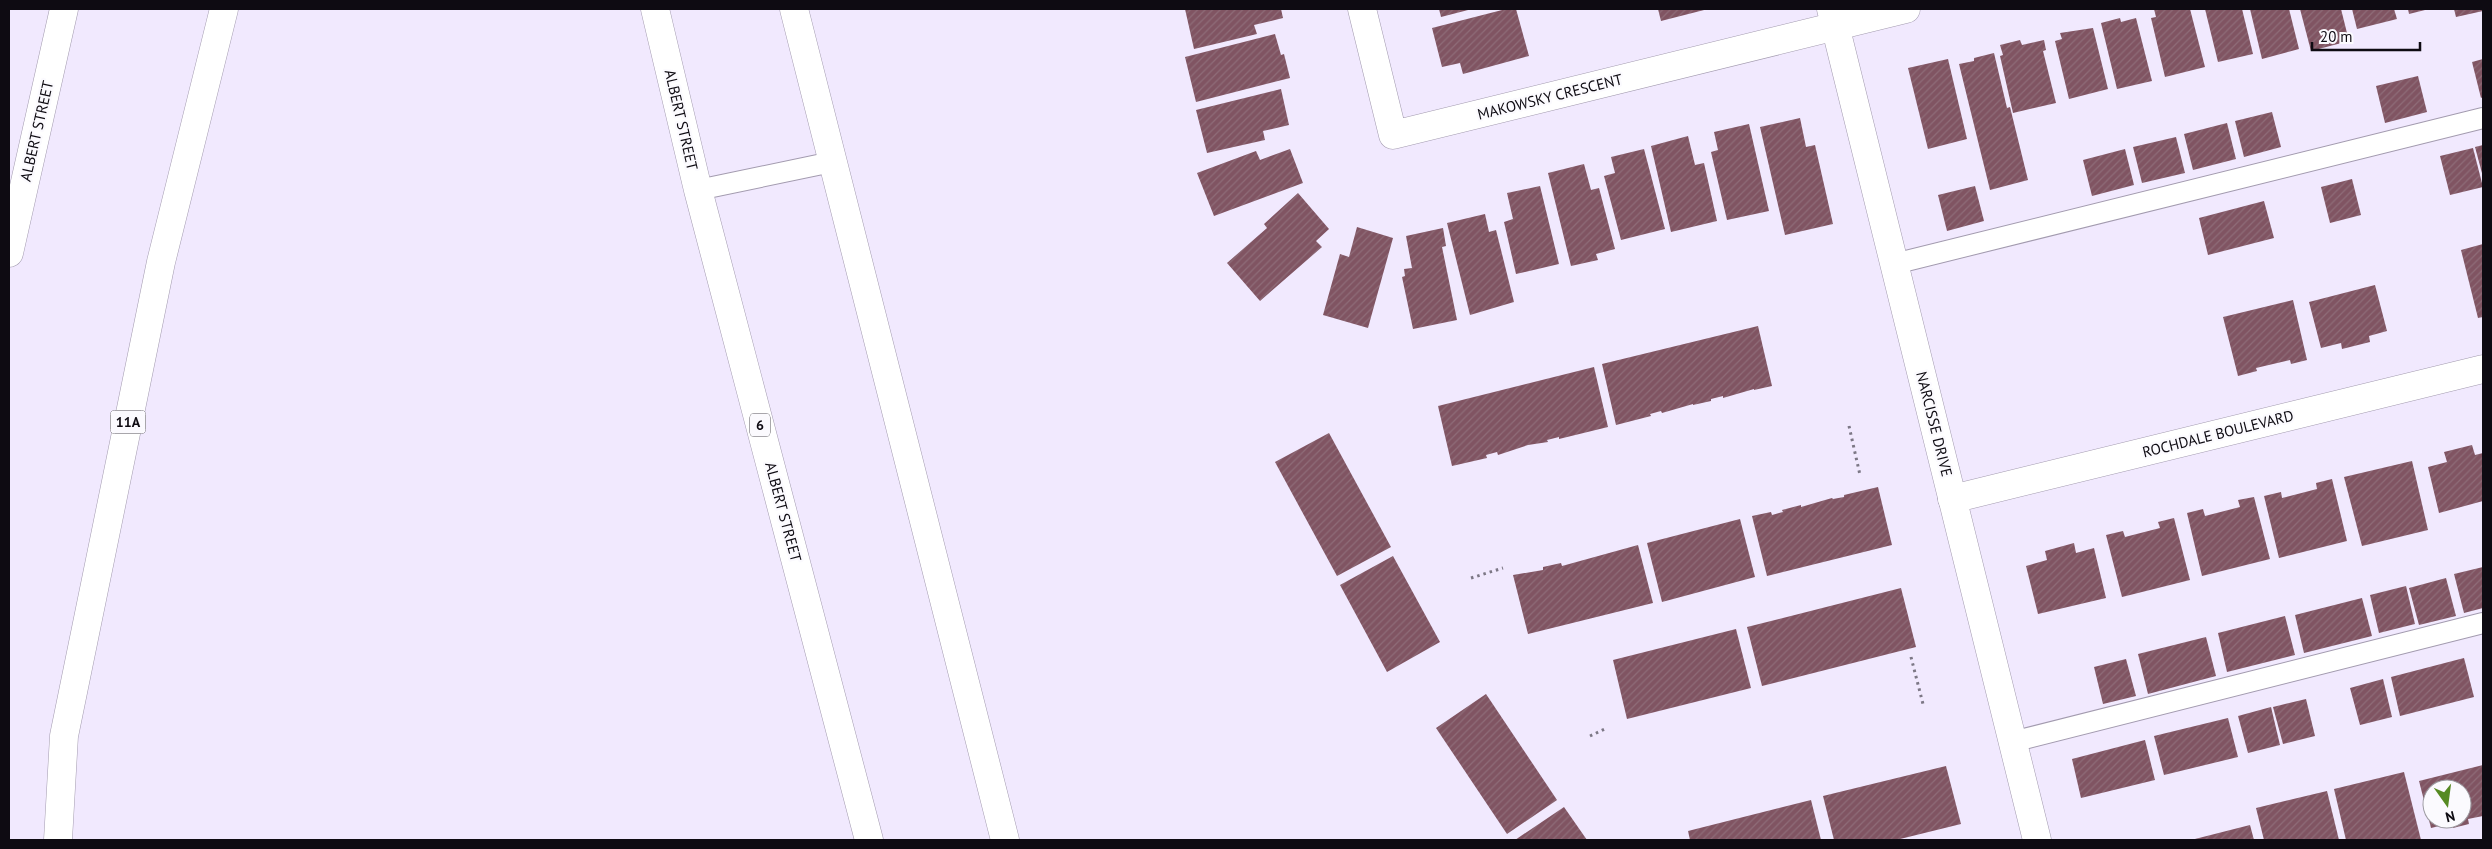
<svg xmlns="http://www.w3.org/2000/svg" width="2492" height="849" font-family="'PT Sans',sans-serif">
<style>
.building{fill:url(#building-hatch);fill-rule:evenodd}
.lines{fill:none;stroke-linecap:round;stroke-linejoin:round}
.lane-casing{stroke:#a39baf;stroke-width:22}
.street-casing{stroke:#a39baf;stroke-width:29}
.secondary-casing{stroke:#a39baf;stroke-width:29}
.highway-casing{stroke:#a39baf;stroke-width:29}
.path{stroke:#7c7785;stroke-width:3;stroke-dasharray:2.5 4;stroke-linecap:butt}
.lane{stroke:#fff;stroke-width:20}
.street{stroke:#fff;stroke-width:28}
.secondary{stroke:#fff;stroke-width:28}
.highway{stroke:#fff;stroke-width:28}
.labels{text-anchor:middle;stroke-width:4.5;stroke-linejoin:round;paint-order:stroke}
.shield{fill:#fbfafe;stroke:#555359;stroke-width:1}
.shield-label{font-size:14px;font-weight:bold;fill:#0e0b12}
.street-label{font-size:15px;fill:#0e0b12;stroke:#fbfafe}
</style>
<defs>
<pattern id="building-hatch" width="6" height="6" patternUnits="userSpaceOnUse" patternTransform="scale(1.25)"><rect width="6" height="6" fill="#805462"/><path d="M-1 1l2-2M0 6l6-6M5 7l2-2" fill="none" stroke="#8e6c78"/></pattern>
</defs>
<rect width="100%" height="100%" fill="#f1e9fe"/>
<g class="building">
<polygon points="1185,9 1281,9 1283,18 1254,25 1257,34 1194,49"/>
<polygon points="1439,9 1472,9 1441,17"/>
<polygon points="1506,9 1516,9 1529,56 1463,74 1460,63 1442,67 1432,28"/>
<polygon points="1658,9 1708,9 1661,21"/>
<polygon points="2154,9 2190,9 2205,67 2165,77 2151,18 2156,17"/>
<polygon points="2205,9 2242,9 2253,54 2218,62"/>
<polygon points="2250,9 2289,9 2299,49 2262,59"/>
<polygon points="2300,9 2341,9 2349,41 2311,51"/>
<polygon points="2352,9 2394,9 2397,19 2357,29"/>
<polygon points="2408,9 2429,9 2409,14"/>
<polygon points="2454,9 2483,9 2483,11 2456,17"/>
<polygon points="2120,18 2121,22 2136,18 2152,81 2117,89 2101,23"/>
<polygon points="2093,28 2108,89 2069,99 2055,41 2062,39 2060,33"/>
<polygon points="1275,34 1281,55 1284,54 1290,78 1196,102 1185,57"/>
<polygon points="2020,40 2022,45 2044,40 2046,50 2043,51 2056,103 2013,113 2000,56 2003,55 2000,45"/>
<polygon points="1994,53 2007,108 2010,107 2028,180 1990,190 1959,64 1974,61 1974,58"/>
<polygon points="1948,59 1967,139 1928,149 1908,68"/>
<polygon points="2483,59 2483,97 2481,98 2472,62"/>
<polygon points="2418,76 2427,112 2385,123 2376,86"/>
<polygon points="1281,89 1289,125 1263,131 1265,140 1207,153 1196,110"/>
<polygon points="2272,112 2281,147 2244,157 2235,121"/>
<polygon points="1800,118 1806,147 1815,145 1833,224 1785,235 1760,127"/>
<polygon points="2227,123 2236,159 2193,170 2184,134"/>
<polygon points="1749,124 1769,211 1727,220 1711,152 1718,150 1714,132"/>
<polygon points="1688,136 1695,165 1704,163 1717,221 1671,232 1651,146"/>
<polygon points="2176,137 2185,173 2142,183 2133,147"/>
<polygon points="2483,145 2483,177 2475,147"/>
<polygon points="2473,148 2483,187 2450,195 2440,156"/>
<polygon points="1290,149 1303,183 1214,216 1197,173 1256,151 1260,160"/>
<polygon points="1644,149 1665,229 1621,240 1604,176 1615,173 1611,157"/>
<polygon points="2125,149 2134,185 2092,196 2083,160"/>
<polygon points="1584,164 1591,190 1599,188 1615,249 1596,254 1598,260 1571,266 1548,173"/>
<polygon points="2352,179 2361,215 2330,223 2321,187"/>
<polygon points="1540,186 1559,264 1516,274 1504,222 1513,219 1507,193"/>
<polygon points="1975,186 1984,221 1947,231 1938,195"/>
<polygon points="1298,193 1329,229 1316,241 1322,247 1260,301 1227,263 1267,228 1264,224"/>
<polygon points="2264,201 2274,238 2208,255 2199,218"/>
<polygon points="1485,214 1489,232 1496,230 1514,302 1470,315 1447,223"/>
<polygon points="1357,227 1393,238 1368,328 1323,315 1340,254 1349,257"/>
<polygon points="1443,228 1446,246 1442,247 1457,320 1413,329 1402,277 1405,276 1404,269 1412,268 1406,236"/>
<polygon points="2483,244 2483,317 2478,318 2461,250"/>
<polygon points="2375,285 2387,331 2369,336 2370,342 2342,349 2341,343 2321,348 2309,302"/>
<polygon points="2293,300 2307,360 2291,364 2290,360 2256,368 2257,371 2238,376 2223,317"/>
<polygon points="1758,326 1772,386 1754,390 1754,389 1723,398 1723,396 1711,399 1711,401 1693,405 1693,404 1662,413 1661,411 1650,414 1651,416 1616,425 1602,364"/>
<polygon points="1594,367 1608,427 1559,439 1559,437 1547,440 1548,442 1528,445 1498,455 1497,452 1486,455 1487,458 1452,466 1438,406"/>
<polygon points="1329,433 1391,547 1337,576 1275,462"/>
<polygon points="2472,445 2475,455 2483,453 2483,501 2439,513 2428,467 2447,462 2444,452"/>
<polygon points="2412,461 2428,530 2362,546 2344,477"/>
<polygon points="2332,479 2347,541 2279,558 2264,496 2281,492 2282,498 2317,489 2316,483"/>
<polygon points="1878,487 1892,545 1767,576 1752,516 1771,512 1772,515 1783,512 1782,510 1801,505 1801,507 1832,498 1833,499 1844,497 1844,495"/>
<polygon points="2254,497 2270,559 2202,576 2187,513 2203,509 2205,516 2240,507 2238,500"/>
<polygon points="2174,518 2190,580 2122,597 2106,535 2123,531 2125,537 2160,528 2158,522"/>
<polygon points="1740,519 1755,577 1662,602 1647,543"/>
<polygon points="2074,543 2076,553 2094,548 2106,598 2038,614 2026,566 2047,560 2045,551"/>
<polygon points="1638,545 1653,603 1528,634 1513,575 1543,570 1543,567 1561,563 1562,566"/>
<polygon points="1393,556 1440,642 1387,672 1340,585"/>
<polygon points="2483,567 2483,608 2464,613 2454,574"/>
<polygon points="2446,578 2456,616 2419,625 2409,588"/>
<polygon points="2406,586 2415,624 2379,633 2370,595"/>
<polygon points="1901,588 1916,647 1762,686 1747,627"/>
<polygon points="2362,598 2372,636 2304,653 2295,615"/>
<polygon points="2285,616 2295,655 2227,672 2218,633"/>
<polygon points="1736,629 1751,688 1627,719 1613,660"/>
<polygon points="2206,637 2216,676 2148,694 2138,654"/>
<polygon points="2464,658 2474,697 2400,716 2391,677"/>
<polygon points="2126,659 2136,696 2103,704 2094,667"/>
<polygon points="2383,679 2392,717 2360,725 2350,688"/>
<polygon points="1486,694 1557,800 1507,834 1436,728"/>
<polygon points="2306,699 2315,736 2283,744 2273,707"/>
<polygon points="2271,707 2280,745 2248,753 2238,716"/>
<polygon points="2228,718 2238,757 2164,775 2154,736"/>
<polygon points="2145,740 2155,780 2081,798 2072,759"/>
<path d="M2483 765V816L2468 819 2469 824 2453 828 2452 823 2431 828 2419 781ZM2432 789H2462V819H2432Z"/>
<polygon points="1946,766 1961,824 1896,840 1834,840 1823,796"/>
<polygon points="2404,772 2421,840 2346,840 2334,789"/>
<polygon points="2327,791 2339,840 2264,840 2256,808"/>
<polygon points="1811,800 1821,840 1690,840 1688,831"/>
<polygon points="1564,807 1587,840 1515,840"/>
<polygon points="2250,825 2254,840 2191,840"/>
</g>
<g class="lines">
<defs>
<g id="lane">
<polyline points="698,190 832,162"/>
<polyline points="1894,264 2483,118"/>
<polyline points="2012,742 2483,623"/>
</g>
<g id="street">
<polyline points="1362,9 1393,135 1906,9"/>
<polyline points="1831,9 2037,840"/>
<polyline points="1952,499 2483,369"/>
</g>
<polyline id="secondary" points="9,253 64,9"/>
<g id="highway">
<polyline points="655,9 698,190 869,840"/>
<polyline points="794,9 1005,840"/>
<polyline points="58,840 64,736 161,262 224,9"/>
</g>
</defs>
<use href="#lane" class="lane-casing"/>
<use href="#street" class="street-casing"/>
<use href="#secondary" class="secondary-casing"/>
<use href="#highway" class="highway-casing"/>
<g class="path">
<polyline points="1849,426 1860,475"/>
<polyline points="1471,578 1503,568"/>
<polyline points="1911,657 1923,704"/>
<polyline points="1590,736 1607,728"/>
</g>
<use href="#lane" class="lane"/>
<use href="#street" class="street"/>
<use href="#secondary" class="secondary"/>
<use href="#highway" class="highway"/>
</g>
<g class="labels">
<g class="shield">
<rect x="110.5" y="410.5" width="35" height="23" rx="4"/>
<rect x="750" y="413.5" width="20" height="23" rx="4"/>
</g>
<g class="shield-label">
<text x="128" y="427">11A</text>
<text x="760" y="430">6</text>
</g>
<g class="street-label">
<text transform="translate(1550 97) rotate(-14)" y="5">MAKOWSKY CRESCENT</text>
<text transform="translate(681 120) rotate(77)" y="5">ALBERT STREET</text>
<text transform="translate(37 131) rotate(-77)" y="5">ALBERT STREET</text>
<text transform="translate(1934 424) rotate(76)" y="5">NARCISSE DRIVE</text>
<text transform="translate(2218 434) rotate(-14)" y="5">ROCHDALE BOULEVARD</text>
<text transform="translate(783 512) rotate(75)" y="5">ALBERT STREET</text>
</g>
</g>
<rect width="2492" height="849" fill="none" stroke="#0e0b12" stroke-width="20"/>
<g transform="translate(2447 804) rotate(166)"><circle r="24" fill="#fbfafe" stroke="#9c9aa0"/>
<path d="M0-4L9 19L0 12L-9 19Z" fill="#568a23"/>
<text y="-8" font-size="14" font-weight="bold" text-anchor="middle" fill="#0e0b12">N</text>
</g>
<path d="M2312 42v8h108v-8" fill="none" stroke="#0e0b12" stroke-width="2.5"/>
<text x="2320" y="42" font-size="15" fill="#0e0b12" stroke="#fbfafe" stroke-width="4" paint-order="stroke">20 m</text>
</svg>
